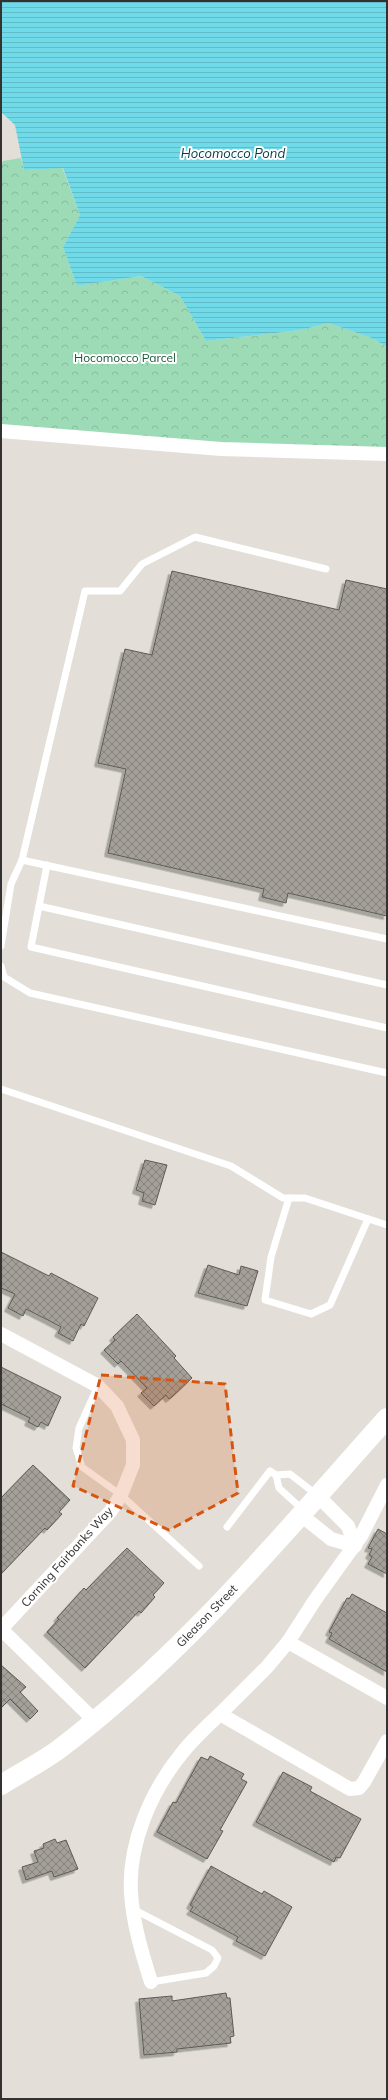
<svg xmlns="http://www.w3.org/2000/svg" width="388" height="2100" font-family="Mulish,sans-serif">
<style>
.forest{fill:url(#forest-crowns)}
.water{fill:url(#water-rules)}
.building{fill:url(#building-cross-hatch);stroke:#5e5a54;filter:url(#shadow)}
.lines{fill:none;stroke-linecap:round;stroke-linejoin:round}
.lane{stroke:#fff;stroke-width:7}
.street{stroke:#fff;stroke-width:14}
.secondary{stroke:#fff;stroke-width:20}
.marked{fill:#d65510;fill-opacity:0.2;stroke:#d65510;stroke-width:3;stroke-dasharray:8 5;stroke-linejoin:round}
.labels{text-anchor:middle;stroke-width:4;stroke-linejoin:round;paint-order:stroke}
.park-label{font-size:12px;fill:#1c573a;stroke:#fff}
.street-label{font-size:12px;fill:#343230;stroke:#fff}
.water-label{font-size:13px;font-style:italic;fill:#083c42;stroke:#fff}
</style>
<defs>
<pattern id="forest-crowns" width="20" height="18" patternUnits="userSpaceOnUse"><rect width="20" height="18" fill="#9ddbb6"/><path d="M2 6a3 3 0 1 1 6 0M12 15a3 3 0 1 1 6 0" fill="none" stroke="#88bc9d"/></pattern>
<pattern id="water-rules" width="6" height="5" patternUnits="userSpaceOnUse"><rect width="6" height="5" fill="#70dae9"/><path d="M0 2.5h6" fill="none" stroke="#62bcc8"/></pattern>
<pattern id="building-cross-hatch" width="8" height="8" patternUnits="userSpaceOnUse"><rect width="8" height="8" fill="#a4a099"/><path d="M0 0l8 8M0 8l8-8" fill="none" stroke="#86837d"/></pattern>
<filter id="shadow"><feDropShadow dx="-3.5" dy="3.5" stdDeviation="0" flood-color="#0004"/></filter>
</defs>
<rect width="100%" height="100%" fill="#e3dfd8"/>
<polygon class="forest" points="21,158 24,170 62,167 80,215 63,247 77,286 141,276 180,296 206,341 301,330 328,323 372,338 387,347 387,452 1,430 1,166 3,161"/>
<polygon class="water" points="1,1 387,1 387,347 372,338 328,323 301,330 206,341 180,296 141,276 77,286 63,247 80,215 63,168 24,170 15,125 1,112"/>
<g class="building">
<polygon points="172,571 339,610 346,580 387,589 387,916 288,893 286,903 262,897 264,889 108,853 126,769 98,763 125,649 152,655"/>
<polygon points="145,1160 167,1165 155,1205 142,1201 144,1193 136,1190"/>
<polygon points="1,1252 49,1276 51,1273 98,1298 84,1326 81,1324 73,1341 58,1333 61,1327 48,1320 26,1309 23,1316 8,1308 15,1294 1,1288"/>
<polygon points="208,1265 239,1275 241,1266 258,1271 247,1306 198,1293"/>
<polygon points="137,1314 176,1356 174,1358 192,1378 172,1397 169,1399 166,1395 154,1406 141,1393 147,1388 121,1361 118,1364 104,1350 115,1340 113,1337"/>
<polygon points="1,1367 61,1397 48,1426 41,1422 38,1427 28,1422 30,1418 1,1404"/>
<polygon points="33,1465 70,1500 59,1512 62,1514 47,1530 45,1528 1,1574 1,1498"/>
<polygon points="378,1529 387,1534 387,1574 368,1564 372,1557 369,1555 372,1549 368,1548"/>
<polygon points="127,1548 164,1583 153,1595 155,1597 141,1613 139,1611 85,1668 47,1632 59,1619 57,1618 84,1588 86,1590"/>
<polygon points="352,1594 387,1613 387,1672 329,1639 332,1633 329,1632 347,1598 349,1599"/>
<polygon points="1,1665 26,1687 20,1692 38,1711 30,1719 10,1699 1,1708"/>
<polygon points="210,1756 244,1774 241,1779 247,1782 220,1830 223,1831 207,1859 157,1832 173,1802 176,1803 201,1757 208,1760"/>
<polygon points="283,1772 312,1787 310,1791 361,1819 340,1858 336,1857 334,1862 256,1822"/>
<polygon points="55,1839 57,1843 66,1840 78,1869 54,1877 52,1871 26,1880 22,1867 38,1862 34,1851 44,1848 43,1844"/>
<polygon points="211,1866 262,1894 264,1891 292,1907 265,1956 236,1941 238,1937 190,1911 193,1907 190,1905"/>
<polygon points="226,1993 227,1998 230,1998 234,2036 230,2037 231,2043 177,2049 177,2052 144,2055 139,1999 172,1996 172,2001"/>
</g>
<g class="lines">
<g class="lane">
<polyline points="22,860 85,591 120,591 142,564 195,537 326,569"/>
<polyline points="47,865 31,947 387,1028"/>
<polyline points="39,906 387,985"/>
<polyline points="1,946 11,884 22,860 387,939"/>
<polyline points="1,966 4,977 30,993 387,1073"/>
<polyline points="1,1089 231,1166 283,1198 305,1198 387,1225"/>
<polyline points="289,1198 271,1257 265,1300 311,1314 330,1305 368,1219"/>
<polyline points="98,1386 79,1428 76,1448 82,1467 121,1495 199,1566"/>
<polyline points="303,1510 279,1488 276,1475 290,1474 317,1495"/>
<polyline points="227,1527 270,1471 276,1475"/>
<polyline points="133,1909 212,1950 218,1958 214,1966 206,1973 151,1982"/>
</g>
<g class="street">
<polyline points="1,431 221,449 387,454"/>
<polyline points="1,1334 98,1386 117,1406 133,1440 133,1465 121,1495 110,1512 1,1629"/>
<polyline points="387,1485 361,1536 315,1600 288,1642 387,1698"/>
<polyline points="301,1515 331,1539 355,1546 348,1526 317,1495"/>
<polyline points="1,1629 94,1720"/>
<polyline points="220,1714 267,1667 288,1642"/>
<path d="M151 1982C142 1953 133 1924 131 1893 128 1844 151 1791 182 1753 193 1739 207 1726 220 1714L350 1789 359 1788 364 1782 387 1741"/>
</g>
<path class="secondary" d="M1 1785C20 1773 40 1763 58 1750 183 1656 283 1534 387 1418"/>
</g>
<path class="marked" d="M101 1375 225 1384 238 1493 169 1530 73 1486Z"/>
<g class="labels">
<g class="park-label">
<text x="125" y="362">Hocomocco Parcel</text>
</g>
<g class="street-label">
<text transform="translate(67 1557) rotate(-48)" y="4">Corning Fairbanks Way</text>
<text transform="translate(207 1616) rotate(-46)" y="4">Gleason Street</text>
</g>
<g class="water-label">
<text x="233" y="158">Hocomocco Pond</text>
</g>
</g>
<rect width="388" height="2100" fill="none" stroke="#343230" stroke-width="4"/>
</svg>
